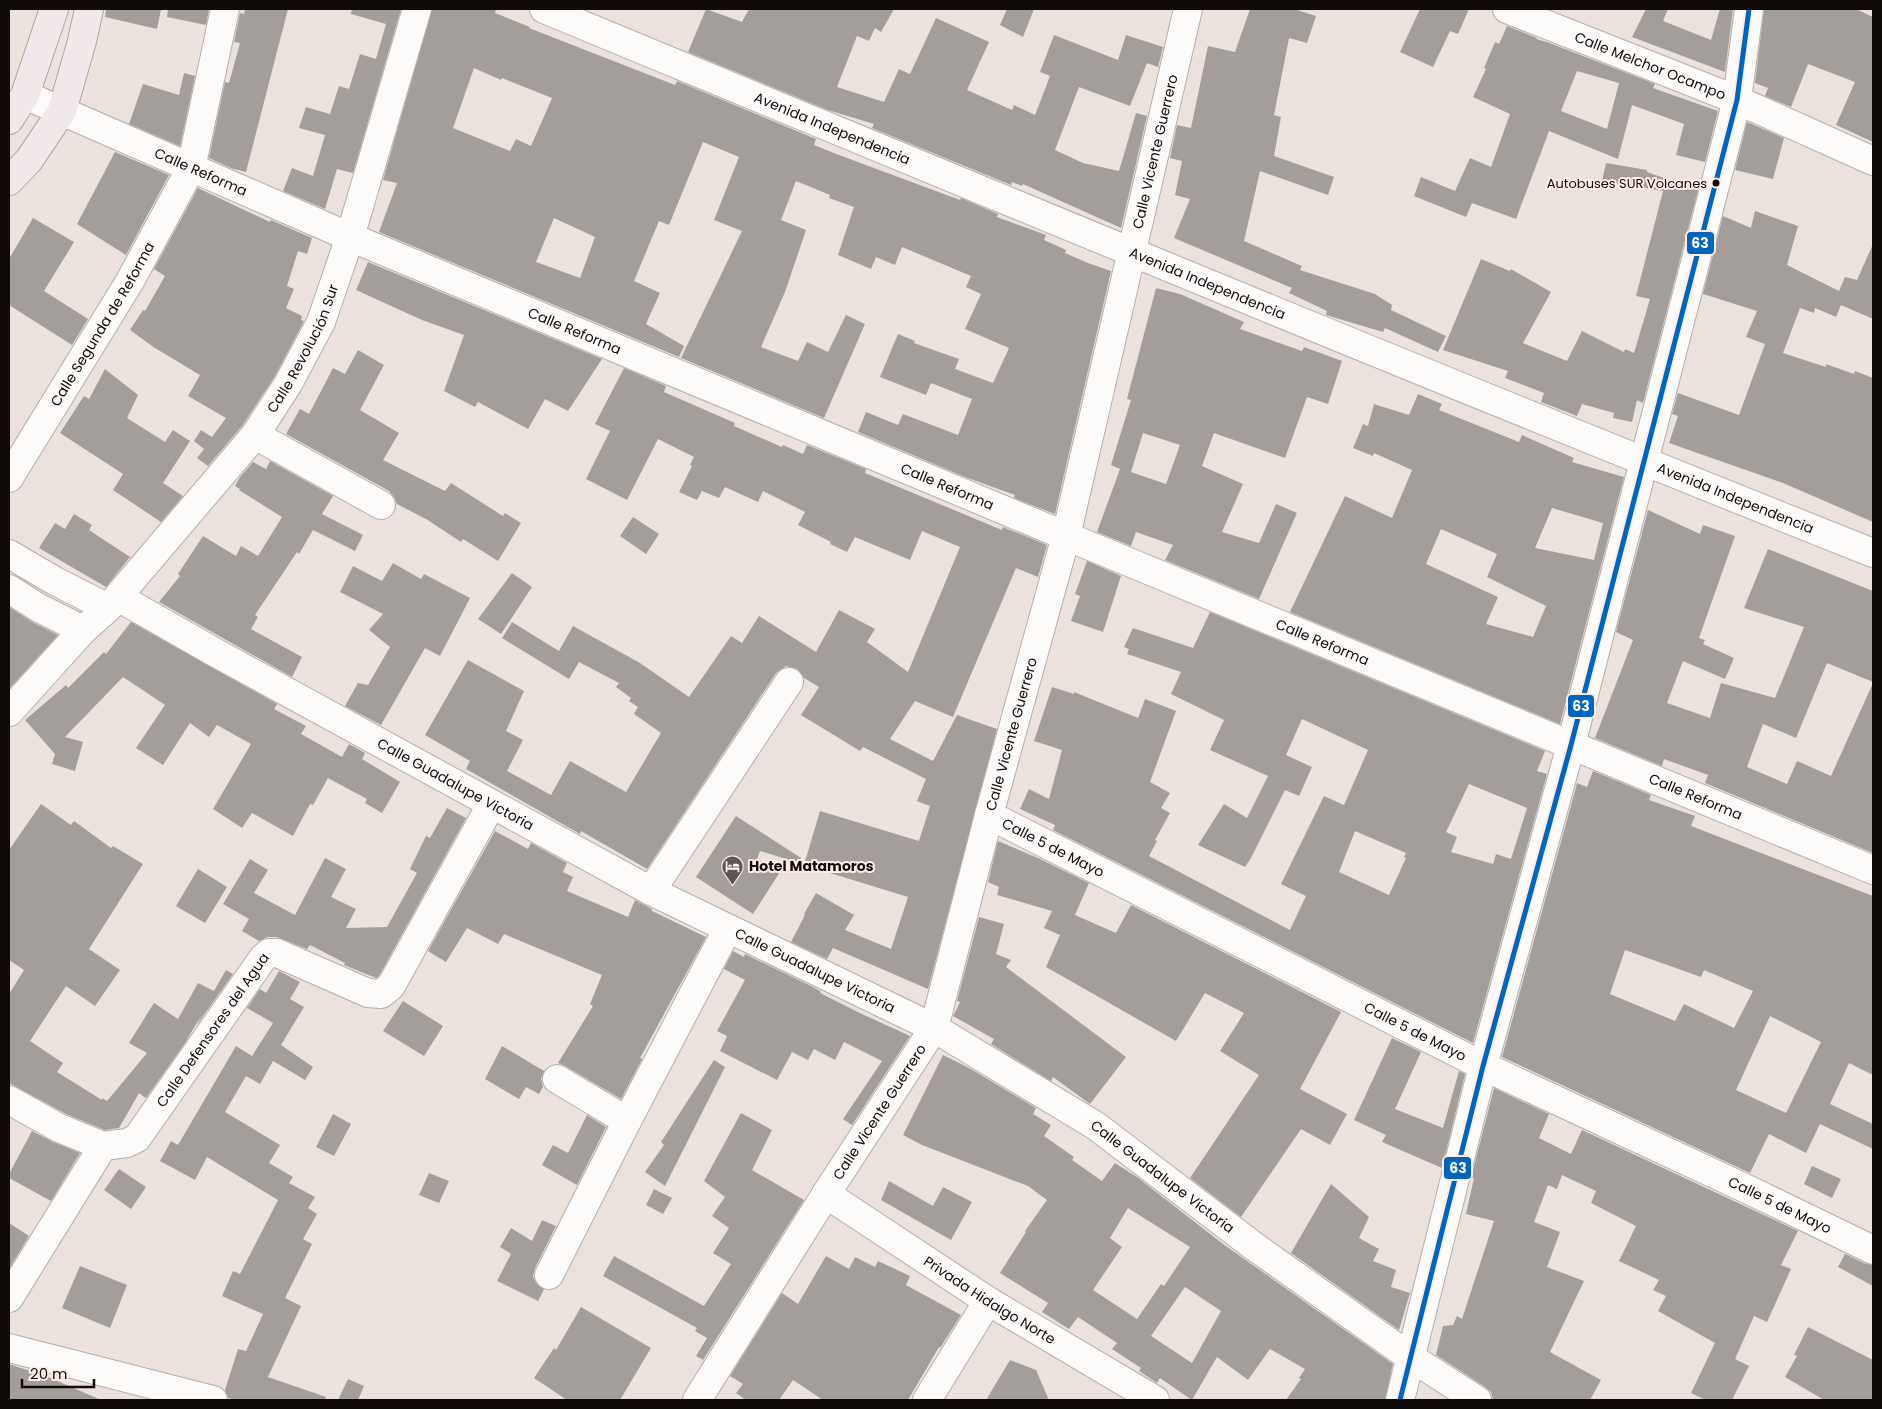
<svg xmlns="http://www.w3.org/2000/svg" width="1882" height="1409" font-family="Poppins,sans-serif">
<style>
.building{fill:#a49e9a;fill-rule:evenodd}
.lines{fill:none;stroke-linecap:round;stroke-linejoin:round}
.minor-casing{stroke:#b5aeab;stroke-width:30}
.major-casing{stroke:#b3a2a3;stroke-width:30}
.minor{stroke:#fcfbfa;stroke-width:28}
.major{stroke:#f0e8e9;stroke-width:28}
.bus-1-casing{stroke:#fdece7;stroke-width:9}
.bus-1{stroke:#0065bd;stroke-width:5}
.bus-dot{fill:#100b09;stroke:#fdece7;stroke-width:2}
.labels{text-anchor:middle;stroke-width:4;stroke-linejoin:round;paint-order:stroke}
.bus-label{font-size:13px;fill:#100b09;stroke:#fdece7;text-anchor:end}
.street-label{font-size:14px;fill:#100b09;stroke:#fdece7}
.poi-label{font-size:14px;font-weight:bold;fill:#100b09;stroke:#fdece7;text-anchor:start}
.line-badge{stroke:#fdece7;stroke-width:2}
.badge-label{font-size:14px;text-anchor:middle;font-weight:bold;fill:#fff}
</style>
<rect width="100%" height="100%" fill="#ebe2de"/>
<g class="building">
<polygon points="106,9 161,9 157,29 105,17"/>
<polygon points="168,9 209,9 206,25 167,17"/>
<polygon points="245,9 288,9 246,172 231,168 209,158 225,82 229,83 240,43 234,42 240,13 244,14"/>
<polygon points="352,9 401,9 353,173 337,169 325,209 283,191 292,168 313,176 325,135 299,128 306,107 330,114 339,86 349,89 360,54 376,59 386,24 351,14"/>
<path d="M432 9H496L495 13 530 27 529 28 675 85 677 81 816 139 814 145 839 155 960 200 961 198 998 214 997 217 1046 235 1044 240 1066 250 1065 253 1088 263 1111 271 1055 514 1014 498 1015 495 965 477 858 432 866 412 898 425 903 414 958 435 972 399 931 383 926 395 880 377 898 334 915 341 914 343 959 359 955 369 993 383 1009 348 965 329 981 294 966 287 971 276 902 247 895 265 876 257 871 269 838 255 854 207 829 198 830 195 796 181 781 220 806 230 785 292 761 347 798 361 807 342 828 352 846 315 865 324 824 418 681 358 742 231 714 220 739 157 703 142 669 225 659 221 634 281 660 293 646 324 684 346 679 357 379 232 397 183 383 180ZM474 68 501 80 502 78 552 98 531 146 516 139 510 151 453 128ZM554 218 595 237 580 278 536 262Z"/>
<polygon points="706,9 742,22 749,9 894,9 881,32 875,28 869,41 857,36 837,87 884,102 899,69 910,74 936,18 989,42 967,90 1012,110 1014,105 1035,115 1050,76 1040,72 1054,35 1118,60 1126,35 1163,47 1158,67 1147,63 1130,106 1079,87 1055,150 1083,163 1119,171 1136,113 1147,116 1121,228 1023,184 1022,186 1012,182 1011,185 872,128 874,124 828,110 688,52"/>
<polygon points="1007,9 1034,9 1023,37 1000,25"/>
<polygon points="1250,9 1294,9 1316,16 1307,43 1289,38 1274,115 1281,117 1274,156 1334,177 1328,195 1260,171 1244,241 1302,266 1300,270 1375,294 1392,305 1391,310 1446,336 1438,352 1385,328 1383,332 1326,315 1327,311 1289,293 1292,288 1174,238 1190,199 1175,195 1182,161 1170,158 1177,125 1191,128 1208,46 1235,52"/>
<polygon points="1420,9 1469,9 1458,34 1450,31 1433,67 1400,52"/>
<polygon points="1646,9 1668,9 1663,21 1711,40 1720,9 1733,9 1725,72 1632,37"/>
<polygon points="1764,9 1856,9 1873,17 1873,142 1836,125 1855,82 1808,64 1791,107 1765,96 1768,88 1755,83"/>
<path d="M1507 26 1537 38 1536 39 1547 42 1655 84 1653 88 1718 111 1705 162 1676 155 1684 124 1632 105 1618 159 1549 131 1516 219 1472 203 1466 217 1414 196 1421 177 1455 191 1470 158 1491 167 1510 114 1473 97 1486 69 1484 68 1495 42 1499 44ZM1577 71 1619 83 1607 129 1561 111Z"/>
<polygon points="184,73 195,76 180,146 129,124 143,84 179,95"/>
<polygon points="1747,122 1784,138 1773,179 1735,170"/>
<polygon points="115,152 169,175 126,255 77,224"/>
<polygon points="1606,163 1647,170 1647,172 1698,190 1643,403 1637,400 1632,422 1613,418 1614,413 1582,404 1577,416 1541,402 1544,393 1505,378 1508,371 1443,350 1481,259 1510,271 1511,269 1551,292 1523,343 1567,361 1582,331 1624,352 1625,349 1634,353 1650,299 1636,296 1663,191 1602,181"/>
<polygon points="198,188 270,222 271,220 312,238 307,254 298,251 287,286 294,289 286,308 302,316 301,320 304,321 275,376 242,426 208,466 197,458 204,449 194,441 201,430 212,437 226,418 188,396 200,375 155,348 130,330 143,310 145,311 165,276 154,269"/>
<polygon points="1755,211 1798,226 1787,265 1839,291 1845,277 1857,280 1873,244 1873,319 1841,305 1836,317 1815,308 1814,313 1800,308 1783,353 1826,367 1826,364 1854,374 1855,371 1873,378 1873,522 1783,483 1669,443 1678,416 1672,414 1678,393 1739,415 1765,344 1746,337 1757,311 1703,294 1723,216 1751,228"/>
<polygon points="33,218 74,242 44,291 88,319 72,345 9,305 9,259"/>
<polygon points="368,262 602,359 568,411 545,399 528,429 478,402 475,407 444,391 464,335 422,320 356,290"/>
<path d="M1156 288 1180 294 1244 322 1240 329 1302 351 1304 347 1342 361 1328 404 1307 397 1285 458 1214 433 1202 466 1243 484 1222 532 1259 543 1276 504 1297 513 1259 599 1165 560 1173 545 1136 532 1131 546 1097 532 1120 469 1111 465 1131 400 1127 399ZM1143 433 1180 445 1166 484 1131 472Z"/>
<polygon points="358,350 384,365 360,410 399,433 383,460 445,491 451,483 503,516 505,513 521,523 498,561 463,539 461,542 426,519 397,504 394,497 389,491 286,434 300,409 309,414 333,368 345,374"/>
<polygon points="624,368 666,386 664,392 735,423 734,426 782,447 783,445 803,454 807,445 866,469 865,473 1002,530 1003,527 1047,545 1038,577 1016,568 953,717 915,701 890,739 933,761 957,715 997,729 928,989 833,948 827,959 791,942 805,915 804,914 816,893 854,915 845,930 891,949 908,897 804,865 820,811 919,841 930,806 917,801 926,779 863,747 860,751 801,715 819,687 804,678 797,669 786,666 776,673 647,869 581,831 580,834 466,769 470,761 425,735 468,660 524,691 506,731 523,740 507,771 551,795 570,761 626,792 661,733 634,714 638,707 629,701 631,698 616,687 619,683 579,662 569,679 502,638 512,622 559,651 573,626 640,663 689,697 731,636 742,643 759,616 816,652 839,610 875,629 867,642 908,672 960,547 922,531 910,560 855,537 847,552 830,544 831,542 798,525 805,512 763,491 758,502 725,487 719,498 702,491 697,500 679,492 692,466 690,465 694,457 658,439 627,500 586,479 610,431 595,424"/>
<polygon points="105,369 138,395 127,418 165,442 173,430 190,441 163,483 183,496 161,522 113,490 123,474 60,433 84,396 89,399"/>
<path d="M1418 394 1442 404 1439 410 1519 442 1522 435 1574 458 1572 462 1624 477 1560 724 1290 612 1345 496 1392 518 1412 470 1374 453 1373 456 1353 448 1363 424 1368 426 1374 404 1409 415ZM1552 508 1603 523 1594 560 1535 548ZM1441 529 1497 554 1487 577 1546 606 1533 637 1486 624 1498 597 1426 564Z"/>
<polygon points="270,461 333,496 322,514 363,535 355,551 313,530 299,554 297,552 255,615 258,617 251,629 302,657 292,677 159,602 180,576 178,574 203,536 236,556 241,546 258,556 282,517 239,490 240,489 235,486 240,477 253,462 266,469"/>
<polygon points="1648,510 1700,534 1703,525 1735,536 1699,638 1705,640 1703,644 1734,658 1725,679 1683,661 1667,703 1710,718 1721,683 1775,698 1804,627 1744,608 1768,549 1873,591 1873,682 1827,663 1796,738 1763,724 1747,767 1787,784 1797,761 1831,776 1873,683 1873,853 1705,783 1708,775 1664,759 1662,766 1595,738 1633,640 1616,632"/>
<polygon points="74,514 92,525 89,530 130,557 106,587 39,548 55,523 65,529"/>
<polygon points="633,517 659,534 646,554 620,536"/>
<polygon points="1087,561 1121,576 1103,632 1071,621 1080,596 1075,594"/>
<polygon points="393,563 421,579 424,574 470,598 440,656 425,648 381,725 345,706 358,683 368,685 390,647 369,630 383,614 340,592 353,566 382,581"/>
<polygon points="512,573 532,587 501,634 478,619"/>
<polygon points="9,607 32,622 58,635 9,689"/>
<path d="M1210 612 1545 751 1537 771 1547 774 1473 1043 1053 830 1055 825 1020 809 1029 789 1049 799 1062 750 1034 741 1052 687 1074 694V692L1138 718 1145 699 1176 711 1150 782 1170 793 1161 808 1170 813 1155 840 1157 841 1149 856 1290 930 1306 896 1281 884 1324 796 1344 805 1368 750 1302 719 1286 755 1312 767 1299 796 1285 790 1251 858 1245 867 1198 845 1224 804 1247 818 1268 776 1210 750 1224 720 1171 694 1181 672 1127 654 1129 649 1124 647 1133 628 1193 648ZM1469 784 1527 808 1511 859 1496 854 1493 864 1451 852 1457 837 1446 832ZM1355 831 1406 853 1404 857 1406 858 1389 895 1339 872Z"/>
<polygon points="131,622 277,704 274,709 306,726 301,734 342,757 349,744 365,753 362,759 400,782 382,813 365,803 367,799 328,778 313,805 310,804 293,836 252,813 242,828 213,809 251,744 217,725 209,737 190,723 163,765 136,748 165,705 123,677 65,737 83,742 75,771 52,764 55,754 25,720 66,685 68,688 104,652 106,654"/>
<path d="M1593 771 1651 795 1649 800 1695 816 1691 826 1873 896V1075L1849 1063 1830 1104 1873 1124V1149L1820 1124 1806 1153 1769 1134 1750 1173 1502 1057 1576 787 1577 783 1587 787ZM1625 950 1701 977 1704 970 1753 991 1734 1028 1684 1004 1675 1021 1610 994ZM1770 1016 1821 1042 1786 1113 1736 1090Z"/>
<polygon points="41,804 71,825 74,821 111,848 113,846 143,864 89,949 120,970 95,1006 66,986 30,1041 63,1063 57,1072 102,1100 102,1098 107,1101 147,1053 129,1043 154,1003 178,1019 198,983 214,991 226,970 233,974 196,1026 202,1014 185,1043 146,1098 139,1093 119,1128 105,1130 66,1114 9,1083 9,994 24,970 9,960 9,850"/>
<polygon points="447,808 466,818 379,976 376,978 344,965 345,963 310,945 307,949 277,937 268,937 259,941 242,931 249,919 223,904 250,859 268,870 254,893 295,915 325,858 346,869 331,897 356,909 346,928 387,927 417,873 410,869 426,836 430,838"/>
<polygon points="736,816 801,858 799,863 760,851 757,859 780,872 753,914 696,877"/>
<polygon points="495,831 528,849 531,843 567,863 563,872 573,877 567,891 628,917 635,900 652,909 652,911 706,937 640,1058 642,1059 621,1099 565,1066 558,1063 593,1006 590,1004 602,975 504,934 498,944 467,928 446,962 428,951"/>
<polygon points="998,841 1038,858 1089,883 1075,915 1116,933 1131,905 1341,1012 1300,1089 1347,1114 1330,1145 1301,1129 1241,1217 1190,1178 1259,1075 1220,1051 1244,1013 1205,993 1176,1041 1046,967 1060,935 1044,928 1052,911 997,895 999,887 988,882"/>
<polygon points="198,869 227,887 205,923 176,906"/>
<polygon points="979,917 1004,924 996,954 1011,960 1006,967 1126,1057 1090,1104 1053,1077 1051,1081 991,1044 994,1039 953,1016 960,1002 957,1001"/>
<polygon points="733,951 744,957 745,954 813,987 821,992 820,993 862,1014 910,1036 852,1125 843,1119 882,1061 844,1042 835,1060 814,1049 808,1060 792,1052 777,1080 720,1051 727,1036 717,1031 745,980 724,969"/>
<polygon points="279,971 300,982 290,999 304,1007 281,1045 313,1067 305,1080 273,1061 260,1084 246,1076 225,1112 280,1145 269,1163 293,1177 289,1183 315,1197 308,1208 317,1214 303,1239 312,1244 285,1298 301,1306 268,1377 326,1397 325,1400 236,1400 228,1398 225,1390 238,1349 246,1351 263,1314 222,1296 233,1271 240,1274 278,1200 207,1157 195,1180 160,1161 171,1141 178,1145 236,1046 252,1056 273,1023 247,1008 260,989 266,993"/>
<polygon points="403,1001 443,1026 424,1056 383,1031"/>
<polygon points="1392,1038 1421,1052 1395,1109 1443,1128 1459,1071 1465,1074 1442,1168 1382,1142 1386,1135 1354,1120"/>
<polygon points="502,1046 544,1071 541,1079 543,1087 539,1094 526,1087 519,1099 485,1079"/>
<path d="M943 1055 971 1069 1036 1108 1033 1114 1051 1125 1044 1136 1074 1157 1072 1160 1102 1181 1115 1163 1137 1177 1223 1244 1393 1364 1385 1400H1286L1301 1379 1299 1378 1305 1369 1270 1349 1248 1380 1217 1357 1192 1400 1160 1378 1157 1383 1139 1371 1141 1368 1112 1349 1117 1343 1078 1317 1069 1329 1042 1312 1048 1303 1000 1273 1026 1232 1025 1231 1047 1200 1028 1186 922 1145 903 1135ZM1128 1208 1190 1247 1164 1286 1161 1284 1137 1319 1093 1290 1122 1247 1110 1238ZM1185 1287 1221 1311 1192 1363 1151 1336Z"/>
<polygon points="714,1060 725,1067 665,1186 645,1172 664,1145 661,1142"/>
<polygon points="1494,1088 1549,1114 1539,1138 1571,1154 1582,1130 1798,1231 1781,1265 1791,1269 1767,1322 1754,1316 1735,1359 1749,1366 1732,1400 1706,1400 1691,1393 1715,1343 1658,1311 1666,1296 1653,1290 1659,1280 1619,1261 1636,1226 1591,1203 1596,1191 1562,1175 1557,1189 1548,1185 1534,1222 1560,1232 1547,1267 1584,1281 1550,1352 1601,1380 1590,1400 1493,1400 1491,1392 1485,1387 1436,1355 1443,1326 1453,1325 1457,1316 1462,1319 1494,1221 1466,1214 1474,1178 1471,1178"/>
<polygon points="741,1113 772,1130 752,1170 804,1200 703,1360 696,1356 707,1338 695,1331 697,1328 603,1276 614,1256 704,1306 731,1264 713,1253 729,1228 712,1216 725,1197 704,1181"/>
<polygon points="333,1114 351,1124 334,1156 316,1147"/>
<polygon points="587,1115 606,1127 577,1185 542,1165 553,1145 568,1153"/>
<polygon points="32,1131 53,1142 80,1153 51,1201 9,1178 9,1174"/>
<polygon points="1812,1166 1841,1179 1832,1198 1804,1184"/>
<polygon points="119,1169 146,1187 131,1209 104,1190"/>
<polygon points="429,1173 449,1181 439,1203 419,1195"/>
<polygon points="889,1181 933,1206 943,1187 972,1202 951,1240 881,1200"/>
<polygon points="1331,1184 1369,1217 1359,1238 1379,1249 1373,1261 1396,1270 1391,1287 1410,1293 1399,1330 1291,1253"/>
<polygon points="654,1189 672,1198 663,1214 646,1205"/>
<polygon points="542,1220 556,1226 535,1268 533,1276 536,1283 544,1289 538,1301 497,1281 511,1254 500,1247 511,1228 532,1241"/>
<polygon points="9,1223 29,1236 9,1269"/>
<polygon points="1845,1254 1866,1264 1873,1265 1873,1286 1838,1267"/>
<polygon points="826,1256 849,1269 855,1257 875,1267 878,1261 910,1276 906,1285 961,1315 940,1348 939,1347 908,1400 823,1400 793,1380 779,1400 746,1400 736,1393 743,1384 730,1376 782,1293 798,1304"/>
<polygon points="80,1266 127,1285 110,1328 62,1308"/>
<polygon points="581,1307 651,1348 620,1400 567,1400 534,1378 554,1348 556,1350"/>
<polygon points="1808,1327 1873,1360 1873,1400 1824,1400 1785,1377 1797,1356 1794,1355"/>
<polygon points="1010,1360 1036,1370 1049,1400 986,1400"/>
<polygon points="9,1364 36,1373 37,1372 101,1400 9,1400"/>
<polygon points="348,1379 364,1386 358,1400 338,1400"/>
</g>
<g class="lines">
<defs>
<g id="minor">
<path id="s1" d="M544 9C986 192 1428 376 1873 553"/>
<path id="s2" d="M1507 9 1737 100 1873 161"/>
<path id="s3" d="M25 95 350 237 1066 536 1873 870"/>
<polyline points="255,435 381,505"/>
<path id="s4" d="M9 478 130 281 191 168 225 9"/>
<polyline points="9,554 55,581 108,608"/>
<polyline points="9,589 39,608 83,630"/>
<path id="s5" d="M118 597 216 653 651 891 934 1028 1096 1126 1255 1247 1410 1357 1477 1400"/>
<path id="s6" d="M9 712 83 630 108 608 255 435 288 384 321 322 350 237 417 9"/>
<path id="s7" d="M989 815 1483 1066 1749 1190 1873 1250"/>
<polyline points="651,891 789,682"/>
<polyline points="557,1079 627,1121"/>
<polyline points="9,1100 59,1128 103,1146"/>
<path id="s8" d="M826 1194 988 1301 1155 1400"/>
<polyline points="549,1275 627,1121 727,930"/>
<path id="s9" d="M9 1298 103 1146 127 1143 137 1138 263 958 269 953H277L368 993 381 994 391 986 491 805"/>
<polyline points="9,1348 213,1400"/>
<path id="s10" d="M697 1400 826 1194 934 1028 989 815 1066 536 1188 9"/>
<polyline points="927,1400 988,1301"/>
<polyline points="1400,1400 1483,1066 1571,745 1737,100 1749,9"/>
</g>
<g id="major">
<polyline points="9,120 25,95 54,9"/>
<polyline points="9,181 29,160 62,111 82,41 89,9"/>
</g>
</defs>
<use href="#minor" class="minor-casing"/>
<use href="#major" class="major-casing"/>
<use href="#minor" class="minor"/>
<use href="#major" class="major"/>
<defs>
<polyline id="bus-1" points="1400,1400 1483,1066 1571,745 1737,100 1749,9"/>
</defs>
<use href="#bus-1" class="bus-1-casing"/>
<use href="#bus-1" class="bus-1"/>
</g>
<defs>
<symbol id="hotel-pin" viewBox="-11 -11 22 30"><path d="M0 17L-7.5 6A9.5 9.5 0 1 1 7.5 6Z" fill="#5d5654" stroke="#fdece7"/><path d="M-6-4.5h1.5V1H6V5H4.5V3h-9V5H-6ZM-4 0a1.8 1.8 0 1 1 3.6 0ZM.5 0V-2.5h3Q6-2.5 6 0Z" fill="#fff"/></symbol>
</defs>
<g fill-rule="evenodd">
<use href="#hotel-pin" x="720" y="854" width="25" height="34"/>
</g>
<circle class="bus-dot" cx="1716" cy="183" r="4.5"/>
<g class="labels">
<g class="bus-label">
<text x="1707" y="188">Autobuses SUR Volcanes</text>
</g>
<g class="street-label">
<text dy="5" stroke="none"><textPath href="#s2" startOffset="154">Calle Melchor Ocampo</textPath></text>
<text dy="5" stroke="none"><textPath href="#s1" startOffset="312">Avenida Independencia</textPath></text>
<text dy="5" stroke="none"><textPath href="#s10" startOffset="1345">Calle Vicente Guerrero</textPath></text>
<text dy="5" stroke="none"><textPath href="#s3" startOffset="192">Calle Reforma</textPath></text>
<text dy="5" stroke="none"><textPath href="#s1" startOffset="718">Avenida Independencia</textPath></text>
<text dy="5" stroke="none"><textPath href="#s4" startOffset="180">Calle Segunda de Reforma</textPath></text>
<text dy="5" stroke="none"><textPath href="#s3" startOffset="598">Calle Reforma</textPath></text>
<text dy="5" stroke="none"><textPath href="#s6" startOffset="470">Calle Revolución Sur</textPath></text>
<text dy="5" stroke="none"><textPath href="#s3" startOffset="1002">Calle Reforma</textPath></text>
<text dy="5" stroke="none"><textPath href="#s1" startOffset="1288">Avenida Independencia</textPath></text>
<text dy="5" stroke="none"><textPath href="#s3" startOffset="1408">Calle Reforma</textPath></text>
<text dy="5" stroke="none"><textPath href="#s10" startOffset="745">Calle Vicente Guerrero</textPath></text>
<text dy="5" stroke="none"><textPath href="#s5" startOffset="386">Calle Guadalupe Victoria</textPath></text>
<text dy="5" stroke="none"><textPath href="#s3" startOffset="1812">Calle Reforma</textPath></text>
<text dy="5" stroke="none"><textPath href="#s7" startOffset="72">Calle 5 de Mayo</textPath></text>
<text dy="5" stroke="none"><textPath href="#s5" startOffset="791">Calle Guadalupe Victoria</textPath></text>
<text dy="5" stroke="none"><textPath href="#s7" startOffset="478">Calle 5 de Mayo</textPath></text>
<text dy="5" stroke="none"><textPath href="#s9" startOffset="346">Calle Defensores del Agua</textPath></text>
<text dy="5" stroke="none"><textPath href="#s10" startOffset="341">Calle Vicente Guerrero</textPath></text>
<text dy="5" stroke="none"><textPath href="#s5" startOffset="1196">Calle Guadalupe Victoria</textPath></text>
<text dy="5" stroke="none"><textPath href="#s7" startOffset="882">Calle 5 de Mayo</textPath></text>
<text dy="5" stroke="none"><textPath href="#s8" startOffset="195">Privada Hidalgo Norte</textPath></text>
</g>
<g class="poi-label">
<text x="749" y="871">Hotel Matamoros</text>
</g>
</g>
<g class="line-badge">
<rect x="1686" y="231" width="29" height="24" rx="5" fill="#0065bd"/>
<rect x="1567" y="694" width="28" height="24" rx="5" fill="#0065bd"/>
<rect x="1443" y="1156" width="29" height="24" rx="5" fill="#0065bd"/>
</g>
<g class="badge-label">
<text x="1700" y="248">63</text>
<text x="1581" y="711">63</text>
<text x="1458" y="1173">63</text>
</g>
<rect width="1882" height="1409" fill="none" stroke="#100b09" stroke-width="20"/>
<path d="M22 1379v8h72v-8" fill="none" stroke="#100b09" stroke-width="2.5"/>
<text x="30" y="1379" font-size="15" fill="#100b09" stroke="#fdece7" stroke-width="4" paint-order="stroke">20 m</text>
</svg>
